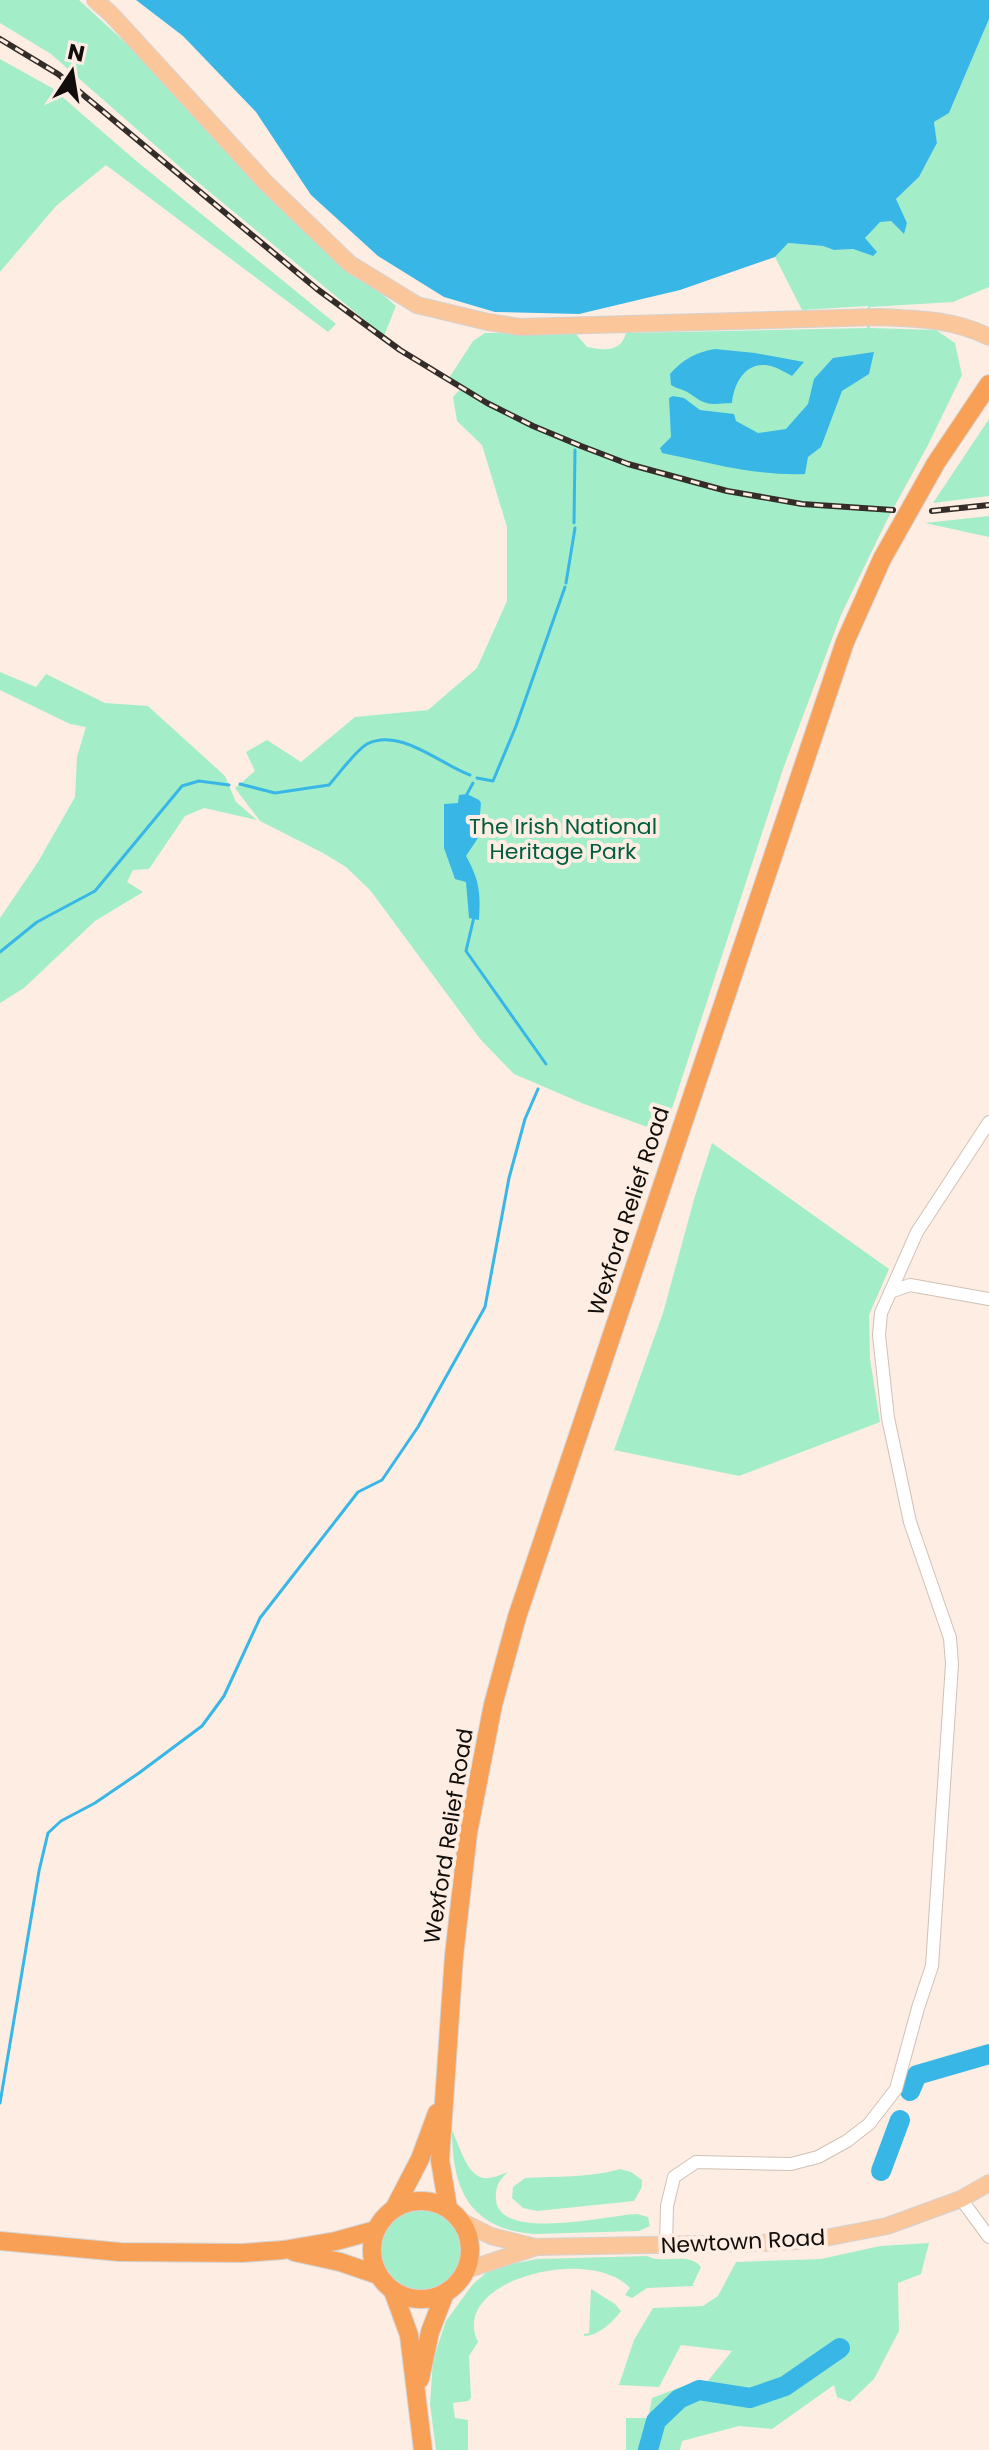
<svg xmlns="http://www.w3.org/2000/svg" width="989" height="2450" font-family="Poppins,sans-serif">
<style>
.green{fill:#a3eec9}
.water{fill:#38b7e7}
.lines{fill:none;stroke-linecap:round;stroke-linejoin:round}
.stream{stroke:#38b7e7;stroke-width:3}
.river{stroke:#38b7e7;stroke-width:20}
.minor-casing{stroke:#d0c1b6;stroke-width:14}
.major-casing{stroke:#d4d3d3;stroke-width:18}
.highway-casing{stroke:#d4d3d3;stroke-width:20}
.minor{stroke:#fff;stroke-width:12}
.major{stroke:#fbc69a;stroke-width:16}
.highway{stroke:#f9a057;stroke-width:18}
.rail-casing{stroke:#332c28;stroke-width:6}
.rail{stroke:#fdede3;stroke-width:3;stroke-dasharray:9;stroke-linecap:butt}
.labels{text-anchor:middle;stroke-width:8;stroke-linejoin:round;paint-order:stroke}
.park-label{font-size:22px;fill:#005e3f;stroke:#fdede3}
.street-label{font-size:22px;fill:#120d0a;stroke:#fdede3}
</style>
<rect width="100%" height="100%" fill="#fdede3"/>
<g class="green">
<polygon points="0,0 79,0 153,68 271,199 396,306 384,336 189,175 51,54 0,23"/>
<path d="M989 19V287L953 302 870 307V328L936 330 955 343 962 375 928 445 887 520 841 615 783 769 664 1133 584 1104 514 1074 481 1040 370 890 346 867 323 853 260 821 235 788 255 771 246 752 267 740 301 762 355 717 428 710 477 668 507 601V527L482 445 457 421 453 397 463 386 449 378 473 341 485 333H575L587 347C603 350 621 353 626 333L867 328 868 306 802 310 775 257 787 243 823 246 834 250 853 249 873 256 865 238 880 221H891L903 233 907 223 895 200 919 177 937 143 934 122 949 113Z"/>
<polygon points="0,59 52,88 134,159 336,324 328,332 106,165 56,206 0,272"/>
<polygon points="989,419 989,496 933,503"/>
<polygon points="989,516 989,537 925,523"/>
<polygon points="0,672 36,687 46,674 105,703 148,706 225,776 236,802 257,820 204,808 185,816 149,869 133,870 127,882 143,892 95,921 24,988 0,1003 0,918 38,862 75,797 77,757 86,727 70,724 0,690"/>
<polygon points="712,1143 889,1269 869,1315 870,1359 880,1422 739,1476 614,1450 663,1313 695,1196"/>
<path d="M452 2130C459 2144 466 2174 483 2178 491 2179 501 2175 508 2172 499 2180 495 2187 496 2200 500 2242 609 2215 637 2214L648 2217 650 2226 639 2231 534 2234C470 2229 452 2190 452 2130Z"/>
<path d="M620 2169 631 2172 642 2180V2187L634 2201 537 2211 523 2208 512 2198 513 2187 525 2178C556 2176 589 2178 620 2169Z"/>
<circle cx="421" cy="2249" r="42"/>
<polygon points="929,2243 921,2274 898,2283 899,2331 874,2379 850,2402 837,2397 834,2385 772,2429 739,2426 682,2441 680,2450 626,2450 626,2418 648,2418 652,2398 681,2387 707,2382 732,2351 681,2345 659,2387 619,2385 634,2340 653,2308 703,2306 718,2296 736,2262 821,2259 880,2246"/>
<path d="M647 2256C664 2265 688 2251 701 2267L693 2284 694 2286 647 2288 632 2298 625 2295 630 2288C589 2244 448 2281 478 2342L469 2356 471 2398 468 2401 453 2403 455 2418 468 2420V2450H436L430 2404 433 2360 446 2321 473 2284 492 2268 537 2259Z"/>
<path d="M591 2289 615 2304 621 2311C613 2322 598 2336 584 2336V2334L589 2333Z"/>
</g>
<g class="water">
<polygon points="136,0 989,0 989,19 949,113 934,122 937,143 919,177 896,199 907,223 904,234 891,221 880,222 865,238 877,252 873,256 853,249 834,250 823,246 788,243 775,257 680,290 579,314 495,312 444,297 378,256 311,195 256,112 183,36"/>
<path d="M715 349 755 353 804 362 792 376C786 373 780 369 774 367 748 358 734 381 732 403 709 404 708 407 689 393 683 389 677 389 671 385L670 374C684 359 694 353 715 349Z"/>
<path d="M874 352 869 374 842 391 821 447 808 457 805 474C756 476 710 463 662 453L660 448 671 437 669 398 673 396 684 398 700 410 734 414 736 421 758 433 786 429 808 404 814 379 833 358Z"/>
<path d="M467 794 479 800 481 803 478 838 466 856C479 879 481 893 479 920L469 918 466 882 455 879 444 848V804L458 803 459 795Z"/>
</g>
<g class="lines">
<g class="stream">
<polyline points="574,523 575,450"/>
<polyline points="566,583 575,528"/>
<polyline points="477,778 493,781 516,726 565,587"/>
<path d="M240 784 275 793 329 785C339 774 355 751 367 744 399 727 440 764 470 775"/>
<polyline points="467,794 473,783"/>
<polyline points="474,917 466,951 546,1064"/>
<polyline points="0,952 37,922 95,891 182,786 199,781 229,785"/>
<polyline points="0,2103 39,1871 48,1833 61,1821 95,1803 139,1773 202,1726 224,1696 260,1618 358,1492 382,1480 418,1427 485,1307 509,1178 525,1119 538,1089"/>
</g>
<g class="river">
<polyline points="910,2091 917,2075 989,2054"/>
<polyline points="881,2171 900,2120"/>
<polyline points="648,2450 656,2421 679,2399 699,2390 750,2398 785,2386 840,2348"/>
</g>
<defs>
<g id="minor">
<polyline points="890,1292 910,1285 989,1299"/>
<polyline points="961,2199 989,2237"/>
<polyline points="666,2245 667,2206 674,2177 696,2162 791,2164 818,2157 847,2141 869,2124 896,2089 918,2008 932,1966 952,1664 950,1638 910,1522 888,1418 879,1335 881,1313 917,1232 989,1122"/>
</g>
<g id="major">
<path d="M95 0 111 14 266 183 350 264 417 305 488 322 520 327 879 317C918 319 954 319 989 337"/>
<polyline points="461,2221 491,2236 535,2247 762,2243 815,2240 887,2226 961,2199 989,2183"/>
<polyline points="466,2270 534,2248"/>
</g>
<g id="highway">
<circle cx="421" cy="2250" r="49"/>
<polyline points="448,2208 440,2160 454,1956 468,1833 493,1705 517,1617 845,642 882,559 936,463 989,384"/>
<polyline points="394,2209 420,2159 437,2113"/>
<polyline points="0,2241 120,2252 242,2253 283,2250 336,2241 376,2230"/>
<polyline points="294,2252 340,2262 378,2275"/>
<polyline points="393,2291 409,2335 423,2450"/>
<polyline points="420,2379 430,2332 445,2293"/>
</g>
</defs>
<use href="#minor" class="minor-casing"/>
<use href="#major" class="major-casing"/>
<use href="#highway" class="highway-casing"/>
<use href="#minor" class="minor"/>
<use href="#major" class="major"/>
<use href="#highway" class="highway"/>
<defs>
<g id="rail">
<polyline points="0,39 58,74 317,289 400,350 487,403 533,426 581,446 628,464 727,491 802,504 893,510"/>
<polyline points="932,511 989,505"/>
</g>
</defs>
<use href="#rail" class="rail-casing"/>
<use href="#rail" class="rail"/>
</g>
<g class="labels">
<g class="park-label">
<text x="563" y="834">The Irish National<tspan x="563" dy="25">Heritage Park</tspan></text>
</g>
<g class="street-label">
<text transform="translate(628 1211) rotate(-72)" y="8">Wexford Relief Road</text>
<text transform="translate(448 1836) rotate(-81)" y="8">Wexford Relief Road</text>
<text transform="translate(743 2241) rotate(-3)" y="8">Newtown Road</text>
</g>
</g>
<g transform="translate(72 72) rotate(12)" stroke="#fdede3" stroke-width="6" paint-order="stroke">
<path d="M0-6L14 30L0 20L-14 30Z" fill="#120d0a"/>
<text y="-12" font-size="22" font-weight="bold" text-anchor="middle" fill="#120d0a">N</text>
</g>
</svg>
